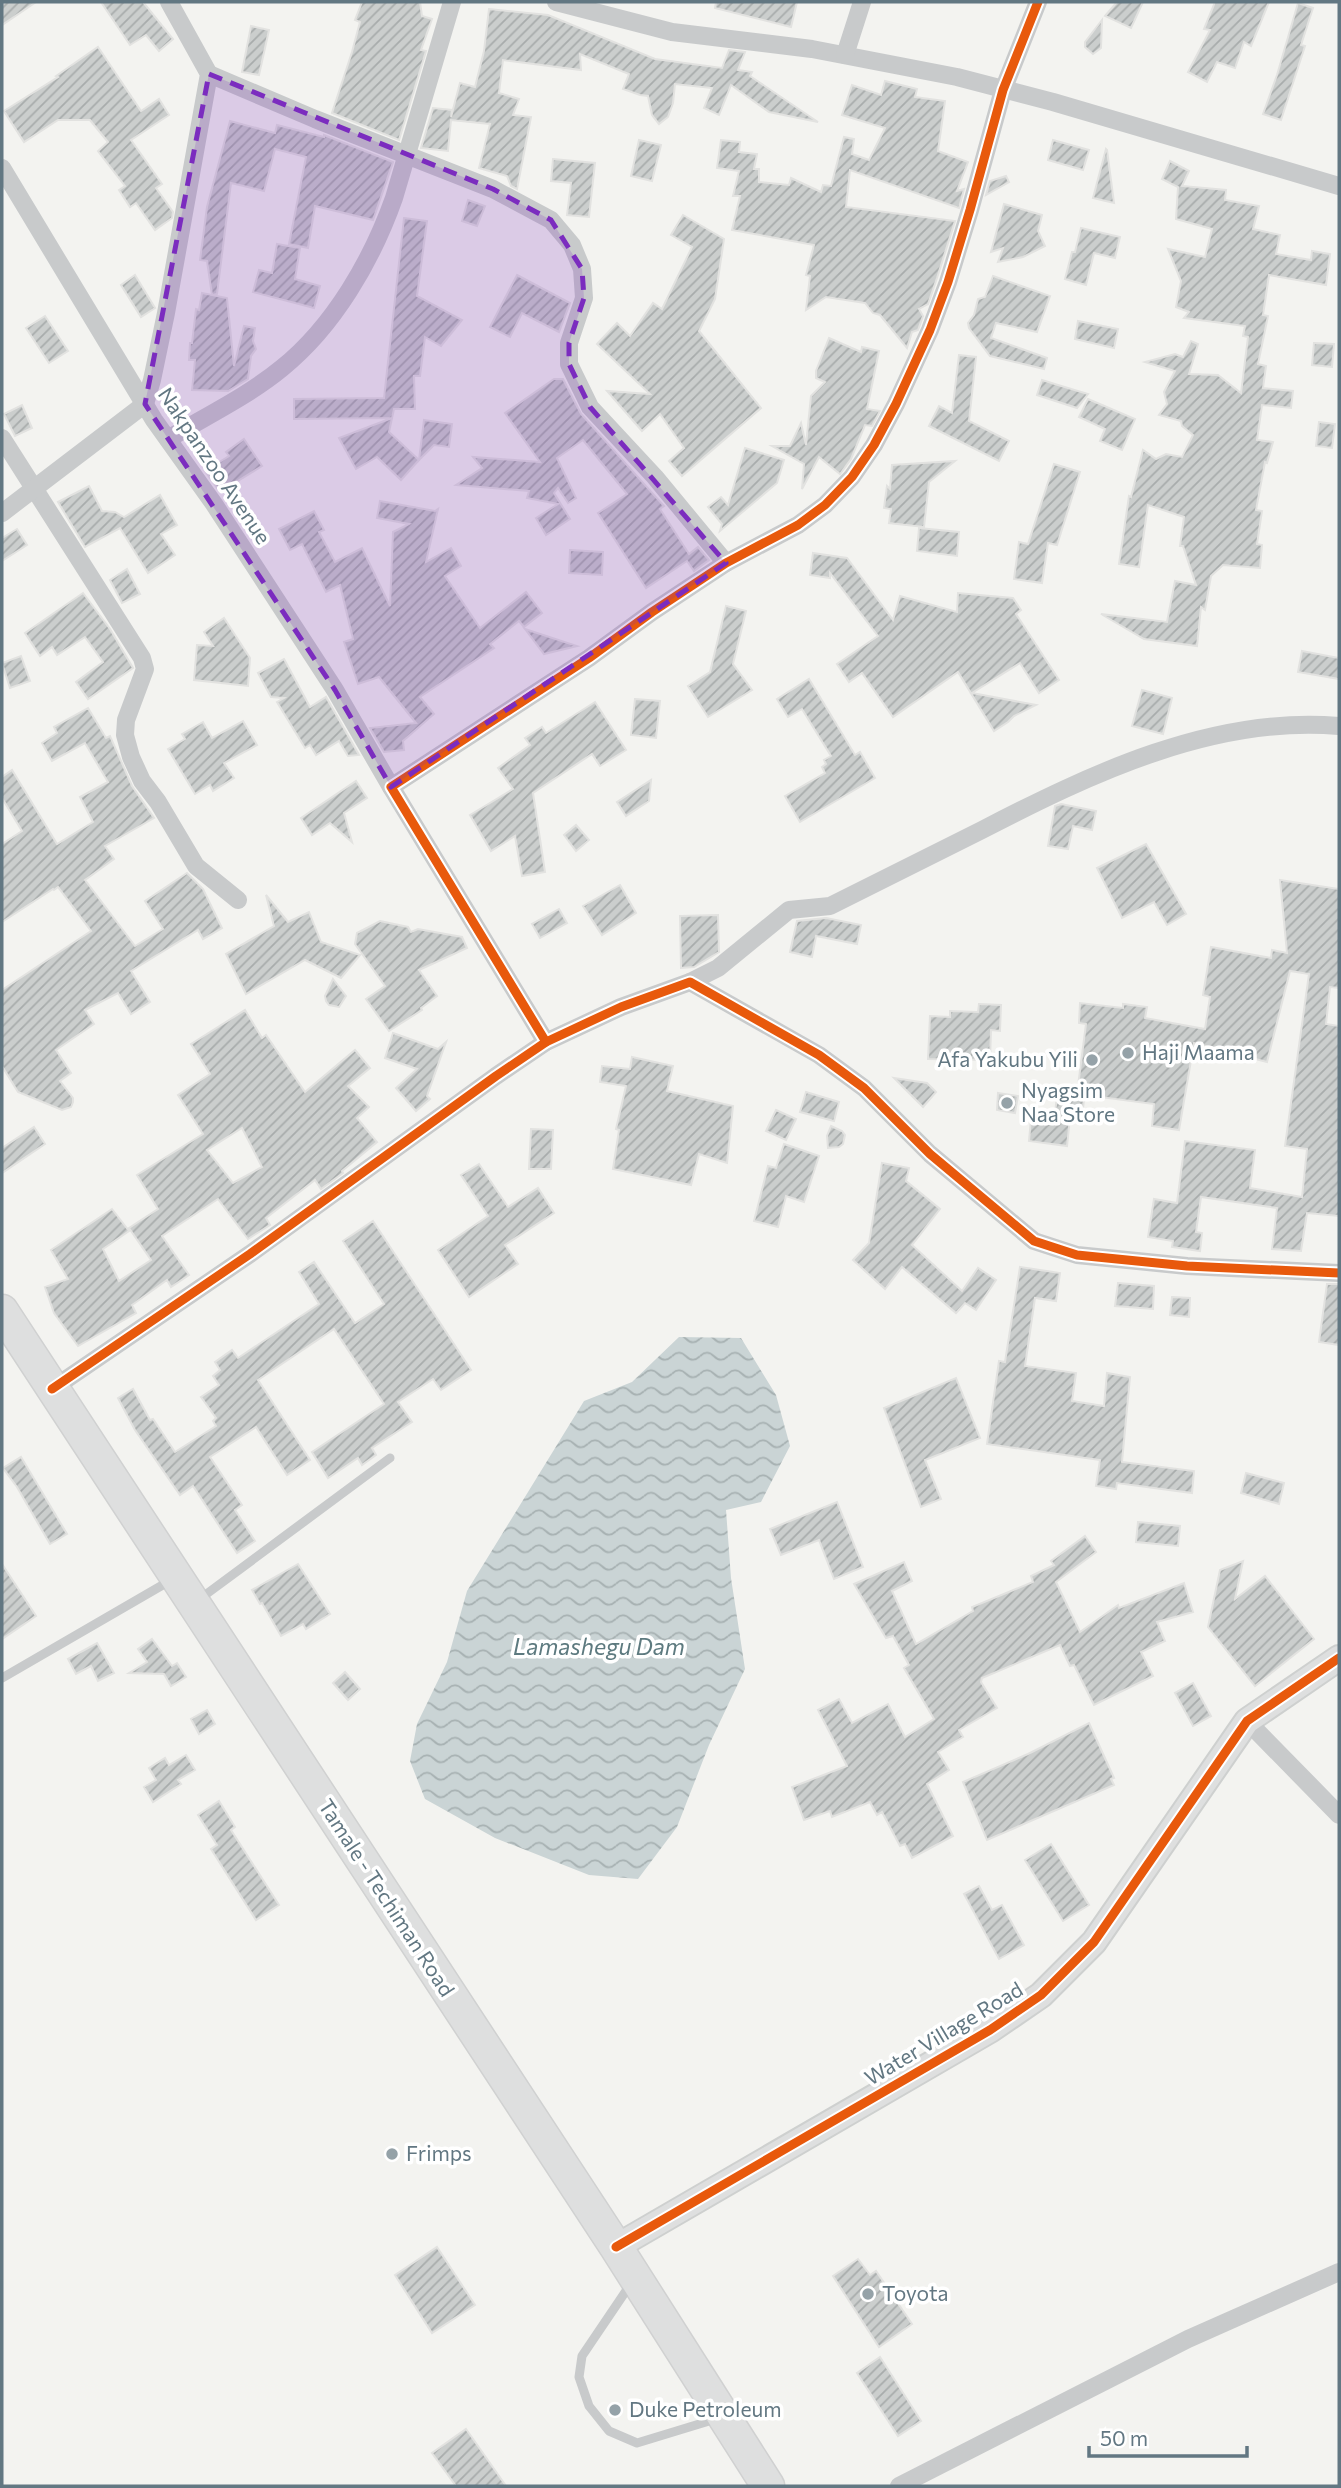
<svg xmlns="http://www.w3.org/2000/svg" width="1341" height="2488" font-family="Commissioner,sans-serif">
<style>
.water{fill:url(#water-waves)}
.building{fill:url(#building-hatch);stroke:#e2e2e0;stroke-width:2;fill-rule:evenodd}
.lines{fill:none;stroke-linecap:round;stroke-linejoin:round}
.secondary-casing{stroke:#ced0cf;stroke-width:28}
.highway-casing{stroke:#d0d1d1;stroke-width:35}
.lane{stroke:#c8cacb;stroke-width:9}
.street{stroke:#c8cacb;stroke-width:18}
.secondary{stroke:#dedfdf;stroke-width:24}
.highway{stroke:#dedfdf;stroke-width:32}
.cycleway-casing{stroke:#fff;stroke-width:13}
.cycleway{stroke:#e8590c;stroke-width:9}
.marked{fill:#7b2cbf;fill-opacity:0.2;stroke:#7b2cbf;stroke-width:5;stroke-dasharray:14 9;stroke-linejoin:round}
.poi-dot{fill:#95a2a8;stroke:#fff;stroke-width:2.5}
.labels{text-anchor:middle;stroke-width:7;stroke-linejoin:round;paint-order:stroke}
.street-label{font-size:21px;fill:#627782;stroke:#fff}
.poi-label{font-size:21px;fill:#627782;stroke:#fff;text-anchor:start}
.water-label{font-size:23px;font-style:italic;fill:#5d7a7f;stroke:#fff}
</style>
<defs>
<pattern id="water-waves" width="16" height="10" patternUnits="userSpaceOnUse" patternTransform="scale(1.75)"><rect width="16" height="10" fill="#cad4d5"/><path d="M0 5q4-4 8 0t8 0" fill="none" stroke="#a7b1b2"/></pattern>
<pattern id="building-hatch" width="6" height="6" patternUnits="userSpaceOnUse" patternTransform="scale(1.75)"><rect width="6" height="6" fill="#cbcecd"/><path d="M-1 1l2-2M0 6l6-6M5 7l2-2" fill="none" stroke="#a8acac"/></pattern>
</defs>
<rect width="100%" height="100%" fill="#f3f3f0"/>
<polygon class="water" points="679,1337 741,1338 776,1395 790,1446 761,1502 726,1510 731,1578 745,1669 709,1745 677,1827 638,1879 589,1875 495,1838 425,1799 410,1761 417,1724 447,1662 467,1591 584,1401 632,1382"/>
<g class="building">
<polygon points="2,2 36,2 2,25"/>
<polygon points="101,2 143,2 173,39 159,51 146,35 130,45"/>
<polygon points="362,2 420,2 422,16 432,19 421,50 426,51 399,140 332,113 352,52 360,22 355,20"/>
<polygon points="716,2 797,2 791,27 715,8"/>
<polygon points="1117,2 1143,2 1131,28 1105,16"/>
<polygon points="1215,2 1269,2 1251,46 1244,42 1235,68 1217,62 1207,82 1188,72 1210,30 1204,29"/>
<polygon points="1298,3 1313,8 1301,45 1305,46 1281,120 1263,114 1277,75"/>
<polygon points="489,9 548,15 655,59 722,68 729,50 745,52 738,70 752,72 750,76 818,122 769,112 731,85 719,115 704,108 712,88 675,84 673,103 668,117 659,124 652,115 648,96 640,95 623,89 629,74 580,54 581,70 503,60 499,93 519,99 513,115 531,117 517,189 511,186 507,176 479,168 490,124 451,120 448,151 421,148 433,108 452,110 451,117 460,83 475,87 484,51"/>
<polygon points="1102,20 1101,48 1093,54 1085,47 1085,42"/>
<polygon points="251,26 269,30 259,75 242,72"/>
<polygon points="98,47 141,111 159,99 169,115 131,140 162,184 156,188 173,212 172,218 155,230 136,203 130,207 119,190 125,186 98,151 108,142 90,120 58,120 24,142 4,111 58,77 56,76"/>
<polygon points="885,81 917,89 915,97 945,101 938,151 968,162 957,191 964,189 959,208 850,170 846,207 955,221 937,278 928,304 919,309 923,316 918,330 912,332 907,348 880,315 873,313 865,303 826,297 806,310 810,276 806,275 814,245 732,230 740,196 733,196 739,171 717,168 721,140 740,142 739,152 757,154 754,169 759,169 759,182 789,185 791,178 821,192 823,185 831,186 844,137 854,139 852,154 869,160 885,128 842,115 852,85 881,95"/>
<polygon points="230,121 275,133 277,125 324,137 324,135 393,162 373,220 315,206 308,248 289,244 306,157 275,149 264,191 231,183 217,294 212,295 207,261 200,260 207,207"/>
<polygon points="639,140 661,145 652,181 631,176"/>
<polygon points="1053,140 1089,150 1083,170 1048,160"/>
<polygon points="1106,149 1107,150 1114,203 1093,198"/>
<polygon points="553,159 595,163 589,217 567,215 571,183 551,181"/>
<polygon points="1170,161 1189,171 1182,186 1226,190 1225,200 1259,206 1253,229 1280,235 1276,254 1311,260 1312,251 1330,254 1326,285 1269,275 1263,315 1268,316 1258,364 1266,366 1263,388 1293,391 1291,408 1262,405 1257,440 1273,442 1267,463 1265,462 1256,510 1262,511 1257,544 1262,545 1260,568 1223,565 1211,576 1205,610 1201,607 1197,646 1144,639 1101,614 1167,622 1175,581 1196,585 1183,546 1180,546 1184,517 1148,505 1139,567 1119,564 1129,496 1131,497 1143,450 1156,459 1166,454 1182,457 1193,435 1182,426 1181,421 1159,415 1167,404 1164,392 1175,371 1145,362 1175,354 1183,357 1191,341 1198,344 1189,374 1218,375 1241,393 1248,337 1243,336 1245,326 1184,318 1189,312 1176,307 1181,281 1168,249 1205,257 1212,229 1176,219 1178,187 1162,179"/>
<polygon points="1006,176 1009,182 986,195 990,181"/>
<polygon points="468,200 485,206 477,226 462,221"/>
<polygon points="1004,204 1042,215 1038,231 1045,246 1023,257 998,262 1003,248 991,252"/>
<polygon points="683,215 724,239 715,299 699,331 761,408 682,476 669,461 684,448 660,414 642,431 607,391 650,394 597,344 617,323 630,336 653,303 662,309 692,247 671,235"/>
<polygon points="404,218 427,221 417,296 462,320 441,346 425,337 420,376 414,376 415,409 394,409 389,432 419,460 401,480 377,457 356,469 339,438 392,418 294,419 294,399 384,398"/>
<polygon points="1081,228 1120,237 1115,258 1094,253 1086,285 1065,279 1072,252 1075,252"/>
<polygon points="277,244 300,248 295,279 320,286 314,308 253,292 259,270 272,273"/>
<polygon points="135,275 155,308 141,317 121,285"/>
<polygon points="517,275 570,303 559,332 522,313 510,337 490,327"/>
<polygon points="993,276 1050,296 1037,332 996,323 991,338 1047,358 1044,369 990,356 969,328 968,323 974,315 978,299 985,297"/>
<polygon points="202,293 227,298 234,366 244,326 255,328 253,341 256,349 251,356 248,379 228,391 192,390 195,360 189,360 190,343 192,343 196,309 199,310"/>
<polygon points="45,316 68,351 49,363 26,328"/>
<polygon points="1078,321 1118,329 1114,348 1075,339"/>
<polygon points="829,338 861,352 862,347 879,351 867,409 880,411 872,426 865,425 851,459 840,474 819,457 802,489 804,464 772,446 790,446 801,423 806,445 811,396 825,382 816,378 816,371"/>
<polygon points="1314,343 1334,344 1332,367 1312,365"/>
<polygon points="959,355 976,357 969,421 1009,441 999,461 929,426 939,406 952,413"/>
<polygon points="554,379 563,379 581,414 664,506 660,509 689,554 698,547 709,560 694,571 687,561 646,588 598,513 627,494 583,440 557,458 576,498 568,503 558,488 554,493 570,519 546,535 536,518 558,504 527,498 529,491 456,485 482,468 473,457 540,462 505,413"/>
<polygon points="1042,380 1058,385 1088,394 1077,408 1037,395"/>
<polygon points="1088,399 1135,419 1122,450 1100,441 1105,429 1079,417"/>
<polygon points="22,405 32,428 15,436 4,414"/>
<polygon points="424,420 452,424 449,447 434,445 419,460"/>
<polygon points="1319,422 1335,424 1332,448 1316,446"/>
<polygon points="244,439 262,466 220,492 205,471 229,456 226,452"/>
<polygon points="745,448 784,460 777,483 720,531 722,524 708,507 721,497 728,505"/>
<polygon points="955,461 929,482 924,527 889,523 891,509 884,508 887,486 890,489 892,465"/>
<polygon points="1054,464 1080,472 1057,545 1048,543 1042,583 1014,579 1019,542 1028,544"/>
<polygon points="89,486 102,511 115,512 124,517 160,495 177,525 161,534 175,555 148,573 120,528 85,547 58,502"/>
<polygon points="380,501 435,511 438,509 426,562 451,548 461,566 445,576 480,628 526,592 542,613 524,627 519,621 490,644 494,648 420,697 434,714 403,741 404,750 384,752 370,728 416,723 379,677 358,684 344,642 353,639 340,585 326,592 302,544 290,550 279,529 314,511 324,530 319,532 335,562 362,548 390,606 393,532 409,524 377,518"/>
<polygon points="919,528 959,532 957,556 917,551"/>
<polygon points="17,529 27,545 2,561 2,538"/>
<polygon points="570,550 603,552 602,575 569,573"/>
<polygon points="813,553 847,558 893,620 900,596 957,612 958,593 1013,598 1021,610 1016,614 1059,680 1039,693 1020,663 972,693 1036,705 1014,716 1008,722 994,731 958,672 893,717 862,673 849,682 837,664 878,636 830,573 830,578 810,575"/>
<polygon points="127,569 140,594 122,603 110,580"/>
<polygon points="83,593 110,629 133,668 88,699 76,682 103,662 85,637 57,655 52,647 40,656 25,633"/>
<polygon points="726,606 746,611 733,664 752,690 708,717 688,686 710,672"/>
<polygon points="224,618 250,658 248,686 194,680 197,645 213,646 204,632"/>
<polygon points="525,629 577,646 544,654"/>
<polygon points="1302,651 1339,658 1339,679 1298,672"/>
<polygon points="21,656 30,681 10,688 2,663"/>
<polygon points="284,659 310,707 326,697 359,755 348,756 339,741 316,755 310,745 305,748 277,702 284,698 271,697 258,673"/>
<polygon points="809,679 855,755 860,752 875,778 800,822 785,796 825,773 822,767 826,764 824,760 831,756 802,709 788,717 777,699"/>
<polygon points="1142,690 1172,698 1163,734 1132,726"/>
<polygon points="635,699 660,701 656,738 631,735"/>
<polygon points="595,702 626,750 600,766 592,754 533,793 545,872 522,876 515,836 491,851 470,815 513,789 498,768 530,745 525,738 542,727 546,733"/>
<polygon points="88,708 106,738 110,736 132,786 154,818 105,846 114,859 85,880 135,946 163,929 145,901 187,873 203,889 222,928 203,939 198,930 131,971 150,1002 131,1014 118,993 85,1010 94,1024 56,1050 71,1073 60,1081 73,1098 73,1102 71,1107 62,1110 18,1092 2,1066 2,990 91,931 58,887 54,890 53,889 2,922 2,844 22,831 2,798 2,777 12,770 57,844 93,822 80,797 108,782 85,743 52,761 42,743 57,733 54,727"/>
<polygon points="243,721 257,745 224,763 234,778 213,791 210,785 195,794 168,749 185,739 182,734 203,722 212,738"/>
<polygon points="651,780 649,801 626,816 617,802"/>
<polygon points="356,781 367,798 344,813 352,842 330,823 312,835 301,818"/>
<polygon points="1061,804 1096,811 1092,830 1073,826 1068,849 1048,846 1055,806"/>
<polygon points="576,825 589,840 576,851 564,835"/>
<polygon points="1146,844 1186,914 1167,925 1154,902 1122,918 1097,868"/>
<polygon points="1280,880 1339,889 1339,988 1330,987 1326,1024 1339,1026 1339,1216 1307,1213 1301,1251 1272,1249 1277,1208 1201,1197 1196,1232 1202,1233 1200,1251 1172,1247 1173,1241 1148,1237 1154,1199 1177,1203 1185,1141 1255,1150 1250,1188 1302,1197 1307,1149 1285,1146 1309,974 1290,971 1267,1062 1194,1043 1179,1130 1152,1126 1154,1104 1077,1094 1086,1024 1079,1023 1080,1003 1123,1008 1123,1004 1147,1007 1145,1018 1205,1029 1210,997 1203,995 1211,947 1271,958 1272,950 1287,953"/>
<polygon points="620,885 636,913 602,935 583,906"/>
<polygon points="266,895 288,922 309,912 321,942 360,955 341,978 305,960 246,994 226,954 274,926"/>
<polygon points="559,909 567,923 540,938 532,924"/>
<polygon points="718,915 719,952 694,967 681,968 680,916"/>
<polygon points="826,918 861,925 857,944 816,936 812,957 790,952 797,921"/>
<polygon points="380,921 408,927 411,932 418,929 462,937 467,948 419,970 437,996 421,1008 422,1010 389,1031 366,999 385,986 355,944 357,933"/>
<polygon points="333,979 346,996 339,1007 329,1005 326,1001 325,996"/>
<polygon points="979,1004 1001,1005 1000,1031 991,1030 990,1060 928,1059 930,1016 950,1017 950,1011 978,1012"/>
<path d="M245 1010 262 1038 266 1035 305 1092 355 1050 370 1068 348 1086 369 1107 357 1118 377 1142 342 1171 343 1173 321 1189 315 1180 266 1218 270 1225 248 1239 218 1199 162 1236 189 1275 171 1287 167 1280 132 1305 136 1313 78 1346 54 1313 45 1287 68 1279 51 1250 112 1209 129 1231 103 1249 119 1281 151 1260 129 1228 158 1209 137 1175 203 1134 178 1095 210 1074 191 1044ZM242 1128 262 1167 233 1183 207 1150Z"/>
<polygon points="393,1033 438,1049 446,1042 427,1096 430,1099 416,1111 396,1088 417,1069 385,1058"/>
<polygon points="632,1057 673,1066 667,1091 733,1106 727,1163 699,1154 691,1185 613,1169 619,1130 616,1129 626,1086 600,1082 602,1066 630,1069"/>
<polygon points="894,1078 927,1083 936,1092 923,1107"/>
<polygon points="806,1092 839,1102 834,1121 800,1112"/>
<polygon points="998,1093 1018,1096 1015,1113 997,1110"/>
<polygon points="1057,1096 1084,1099 1082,1119 1070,1118 1067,1146 1029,1141 1031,1119 1054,1122"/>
<polygon points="776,1110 796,1119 786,1140 766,1131"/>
<polygon points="831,1126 842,1131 845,1135 843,1144 839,1147 828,1148 827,1136"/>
<polygon points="34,1127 45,1144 2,1173 2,1148"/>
<polygon points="531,1129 553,1130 551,1169 529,1169"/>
<polygon points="784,1144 819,1156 804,1202 786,1196 778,1227 754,1221 768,1166 776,1168"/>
<polygon points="882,1163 909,1168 906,1181 940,1209 912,1245 962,1291 978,1268 996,1280 976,1310 965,1303 956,1313 902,1267 885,1289 853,1260 869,1243"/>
<polygon points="479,1164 508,1207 538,1188 554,1213 505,1245 518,1264 469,1297 438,1250 488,1216 461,1175"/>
<polygon points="373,1221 471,1370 441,1390 433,1379 398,1402 412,1422 372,1448 376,1455 362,1465 358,1458 328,1478 312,1452 384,1404 334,1329 258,1380 310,1460 287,1475 256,1427 210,1457 242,1505 235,1510 255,1541 237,1553 193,1486 180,1495 135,1430 118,1398 133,1389 150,1420 153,1419 175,1452 216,1426 213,1421 216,1418 201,1397 219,1385 213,1376 220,1370 215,1362 232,1350 238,1358 319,1304 299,1272 314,1262 355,1323 384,1304 343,1241"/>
<polygon points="1020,1267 1060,1273 1056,1301 1035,1298 1025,1366 1076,1373 1072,1401 1104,1406 1107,1373 1130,1377 1122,1462 1194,1471 1192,1493 1117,1483 1116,1489 1096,1486 1100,1460 987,1444 999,1361 1005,1362"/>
<polygon points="1118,1283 1154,1286 1153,1309 1115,1306"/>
<polygon points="1327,1284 1339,1284 1339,1345 1319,1342"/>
<polygon points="1172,1297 1190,1298 1189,1317 1170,1315"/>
<polygon points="956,1378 980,1438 925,1460 941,1499 921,1507 884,1408"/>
<polygon points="21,1457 67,1534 50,1544 17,1487 3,1468"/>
<polygon points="1246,1473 1284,1483 1279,1504 1241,1493"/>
<polygon points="837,1502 863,1567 834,1579 819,1540 781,1555 770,1529"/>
<polygon points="1138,1522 1180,1526 1178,1546 1136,1542"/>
<polygon points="1085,1536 1096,1552 1056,1582 1080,1632 1118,1605 1119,1608 1184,1583 1193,1612 1157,1622 1165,1641 1141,1652 1153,1676 1094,1705 1074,1665 1070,1666 1060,1645 982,1678 981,1682 997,1708 959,1730 963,1737 938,1752 949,1770 927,1784 953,1836 912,1858 905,1844 900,1846 882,1812 877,1815 870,1802 832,1817 830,1811 804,1820 792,1787 847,1766 818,1710 839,1699 852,1723 888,1704 905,1737 934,1719 904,1668 909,1665 893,1636 886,1638 854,1584 904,1562 912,1581 892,1591 916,1644 973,1611 972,1607 1033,1582 1031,1576 1054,1565 1051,1561"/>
<polygon points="1243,1561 1235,1599 1265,1576 1314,1639 1255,1686 1208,1627 1220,1570"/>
<polygon points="2,1564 36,1616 2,1639"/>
<polygon points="298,1564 330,1614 306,1629 303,1624 281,1636 262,1603 260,1604 252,1590"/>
<polygon points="152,1639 172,1666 177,1663 186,1677 171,1686 164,1674 129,1673 147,1662 138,1649"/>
<polygon points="97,1643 114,1673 98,1681 91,1666 76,1674 68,1659"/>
<polygon points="345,1672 360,1689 348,1700 333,1683"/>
<polygon points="1193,1683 1211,1716 1193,1726 1175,1693"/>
<polygon points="207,1710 215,1724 199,1734 191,1719"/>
<polygon points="1089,1723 1114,1778 1111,1779 1114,1785 987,1840 963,1782 1028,1754"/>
<polygon points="186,1755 195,1770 178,1780 181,1784 153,1802 144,1787 156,1780 149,1768 165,1758 169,1765"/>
<polygon points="219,1801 235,1827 231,1830 279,1905 256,1920 211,1849 217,1845 198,1815"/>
<polygon points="1051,1844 1089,1905 1063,1921 1025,1860"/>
<polygon points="979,1886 992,1910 1002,1905 1024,1945 999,1959 964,1894"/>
<polygon points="437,2247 475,2305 432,2333 395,2275"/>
<polygon points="858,2259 870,2275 876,2271 912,2324 879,2347 833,2276"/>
<polygon points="880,2357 921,2421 898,2436 857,2373"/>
<polygon points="466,2429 506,2486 456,2486 432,2453"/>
</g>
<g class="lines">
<defs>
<polyline id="secondary" points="616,2247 990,2030 1041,1995 1094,1942 1247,1721 1339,1658"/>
<polyline id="highway" points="2,1311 616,2247 768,2486"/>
</defs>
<use href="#secondary" class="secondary-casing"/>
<use href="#highway" class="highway-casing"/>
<g class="lane">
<polyline points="197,1601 390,1458"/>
<polyline points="2,1678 173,1579"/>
<polyline points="632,2282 582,2356 579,2377 589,2406 609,2431 637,2443 719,2418"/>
</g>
<g class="street">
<polyline points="556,2 672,32 812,49 957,77 1053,102 1339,186"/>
<polyline points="845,55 862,2"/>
<polyline points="209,74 315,119 493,189 551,220 572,245 582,269 584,298 569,343 569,364 590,407 655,477 726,563"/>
<polyline points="2,168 154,420 214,504 335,690 391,787"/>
<polyline points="2,438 142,658 145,669 126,720 125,735 131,757 142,781 158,802 196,866 238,900"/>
<path d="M168 439C206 416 248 396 282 368 334 326 372 260 394 198L452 2"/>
<polyline points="2,513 145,404 152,380 166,313 209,74 169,2"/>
<path d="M690 982 718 968 789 910 830 906C881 881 931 855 982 830 1090 774 1214 715 1339 726"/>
<polyline points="546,1042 391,787 589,658 652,612 726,563 798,525 825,505 852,477 874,445 896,404 930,330 948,282 970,210 1003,90 1038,2"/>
<polyline points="52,1389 250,1254 496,1076 546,1042 621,1007 690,982 819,1055 864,1088 930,1154 1034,1241 1077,1255 1187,1266 1339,1273"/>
<polyline points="1247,1721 1339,1815"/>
<polyline points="899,2486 1188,2339 1339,2272"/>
</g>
<use href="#secondary" class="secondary"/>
<use href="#highway" class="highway"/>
<defs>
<g id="cycleway">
<polyline points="546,1042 391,787 589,658 652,612 726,563 798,525 825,505 852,477 874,445 896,404 930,330 948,282 970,210 1003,90 1038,2"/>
<polyline points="52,1389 250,1254 496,1076 546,1042 621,1007 690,982 819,1055 864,1088 930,1154 1034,1241 1077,1255 1187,1266 1339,1273"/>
<polyline points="616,2247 990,2030 1041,1995 1094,1942 1247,1721 1339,1658"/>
</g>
</defs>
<use href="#cycleway" class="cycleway-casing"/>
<use href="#cycleway" class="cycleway"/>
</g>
<path class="marked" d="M209 74 493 189 551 220 582 269 584 298 569 343V364L590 407 726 563 391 787 335 690 145 404Z"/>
<g class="poi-dot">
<circle cx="1128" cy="1053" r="7"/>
<circle cx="1092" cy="1060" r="7"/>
<circle cx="1007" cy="1103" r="7"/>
<circle cx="392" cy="2154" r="7"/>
<circle cx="868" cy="2294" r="7"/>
<circle cx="615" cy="2410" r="7"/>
</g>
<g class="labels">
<g class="street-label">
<text transform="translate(214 466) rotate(56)" y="7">Nakpanzoo Avenue</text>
<text transform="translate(386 1898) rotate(57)" y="7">Tamale - Techiman Road</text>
<text transform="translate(944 2034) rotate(-31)" y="7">Water Village Road</text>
</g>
<g class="poi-label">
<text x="1142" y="1060">Haji Maama</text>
<text x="1078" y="1067" text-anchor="end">Afa Yakubu Yili</text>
<text x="1021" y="1098">Nyagsim<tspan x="1021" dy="24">Naa Store</tspan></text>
<text x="406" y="2161">Frimps</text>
<text x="882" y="2301">Toyota</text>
<text x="629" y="2417">Duke Petroleum</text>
</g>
<g class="water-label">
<text x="599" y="1655">Lamashegu Dam</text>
</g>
</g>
<rect width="1341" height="2488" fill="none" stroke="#627782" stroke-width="7"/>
<path d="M1089 2446v10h158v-10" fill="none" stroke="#627782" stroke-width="3.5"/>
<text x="1100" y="2446" font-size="21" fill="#627782" stroke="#ffffff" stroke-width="5" paint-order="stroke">50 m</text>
</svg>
